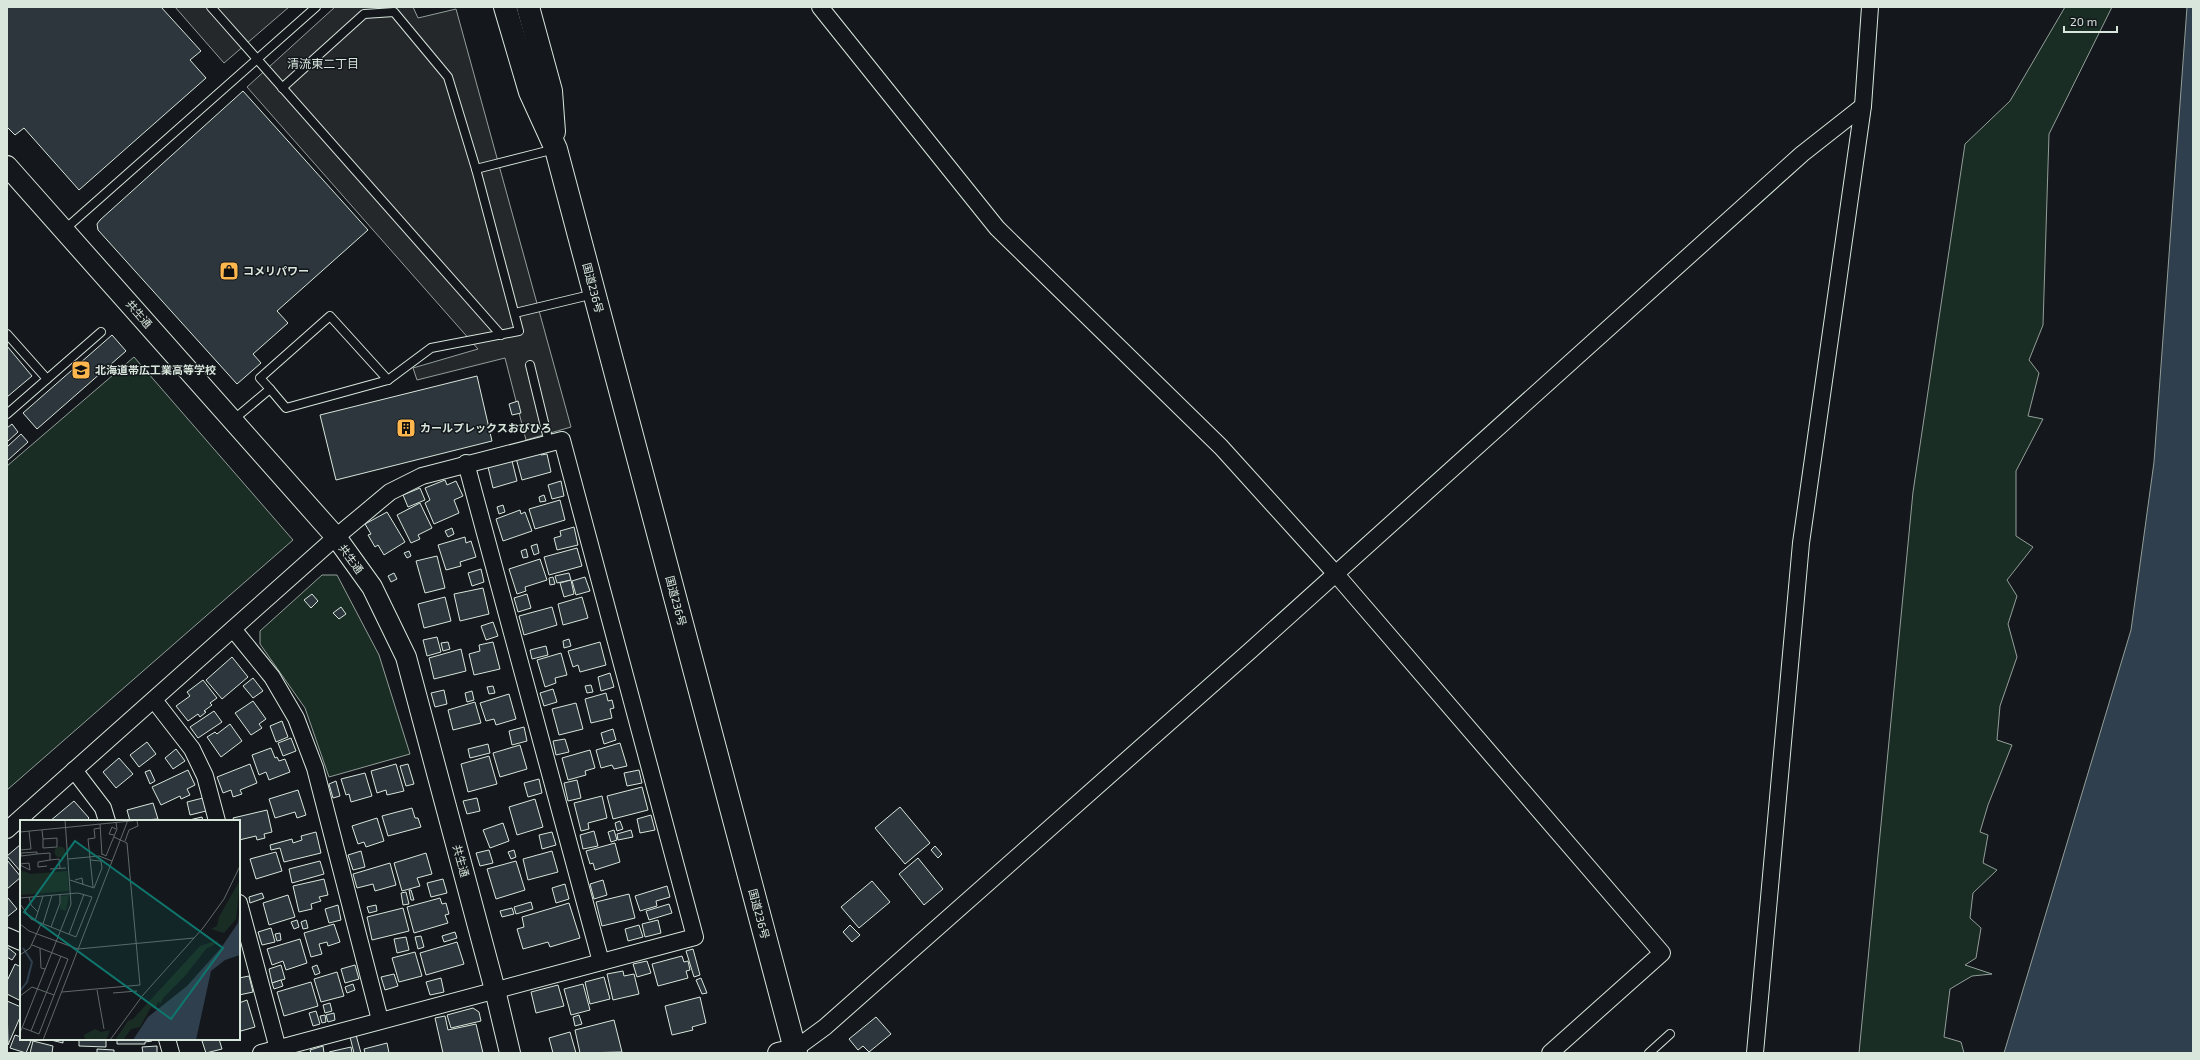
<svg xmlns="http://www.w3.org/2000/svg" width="2200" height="1060" font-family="'Exo 2','Noto Sans JP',sans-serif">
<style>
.green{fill:#1a2d24;stroke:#939e99}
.parking{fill:#24282b;stroke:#939e99}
.water{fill:#2f3f4d;stroke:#939e99}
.building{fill:#2c363c;stroke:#d8e6dc}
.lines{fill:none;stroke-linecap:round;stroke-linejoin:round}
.service-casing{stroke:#d8e6dc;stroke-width:10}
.minor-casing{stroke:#d8e6dc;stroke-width:18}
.tertiary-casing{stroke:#d8e6dc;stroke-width:22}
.trunk-casing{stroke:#d8e6dc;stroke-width:24}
.service{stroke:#14181c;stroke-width:8}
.minor{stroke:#14181c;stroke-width:16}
.tertiary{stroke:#14181c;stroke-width:20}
.trunk{stroke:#14181c;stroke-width:22}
.labels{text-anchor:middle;stroke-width:3;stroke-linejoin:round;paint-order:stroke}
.poi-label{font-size:11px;font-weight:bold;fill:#d8e6dc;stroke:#14181c;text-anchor:start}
.street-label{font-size:11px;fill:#d8e6dc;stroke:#14181c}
.neighbourhood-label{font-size:12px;fill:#d8e6dc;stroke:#14181c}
.inset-river{fill:none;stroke:#2f3f4d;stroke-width:2}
.inset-road{fill:none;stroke:#626a69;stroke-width:1}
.view{fill:#0f766e;fill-opacity:0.15;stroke:#0f766e;stroke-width:2}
.inset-edge{fill:none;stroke:#d8e6dc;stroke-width:2}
</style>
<rect width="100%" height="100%" fill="#14181c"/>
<g class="green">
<polygon points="2065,7 2112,7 2049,134 2043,325 2029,360 2039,373 2028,416 2043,419 2016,471 2016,536 2033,547 2007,580 2017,596 2008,624 2017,657 2000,706 1997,740 2012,745 1988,805 1980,832 1988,835 1983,863 1997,870 1973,893 1970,918 1981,928 1976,958 1965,965 1992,974 1972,976 1950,989 1944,1037 1961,1042 1964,1053 1859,1053 1913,492 1965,144 2010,101"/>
<polygon points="134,357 293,540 7,790 7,466"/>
<polygon points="322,575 337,575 379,655 410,754 329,777 305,708 260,644 260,631"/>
</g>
<g class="parking">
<polygon points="175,7 289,7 224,63"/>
<polygon points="335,7 413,7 418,18 456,9 571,427 526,440 505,358 417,380 413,368 478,349 247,87"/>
</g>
<polygon class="water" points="2187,7 2193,7 2193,1053 2004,1053 2131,630 2154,462"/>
<g class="building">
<polygon points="7,7 161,7 201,51 190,60 206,78 79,190 24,128 15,135 7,127"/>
<polygon points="243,91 368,230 277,311 288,323 253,354 261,363 237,384 98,230 97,224 100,220"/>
<polygon points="112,335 126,351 37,429 23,413"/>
<polygon points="7,346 32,376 7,397"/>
<polygon points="477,376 492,441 336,480 320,415"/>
<polygon points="518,401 521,413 512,415 509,404"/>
<polygon points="12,424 18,432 7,442 7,428"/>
<polygon points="21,434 28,442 7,461 7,447"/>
<polygon points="540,452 541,455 547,454 551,472 522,480 516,458"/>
<polygon points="512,461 517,481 493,488 488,467"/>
<polygon points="445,480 447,485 456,481 463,496 454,500 459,513 434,524 425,503 430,500 425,488"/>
<polygon points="561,481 564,496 552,499 548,485"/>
<polygon points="420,488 425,500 408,507 403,495"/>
<polygon points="544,495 546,501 540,502 539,497"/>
<polygon points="560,500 565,520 535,529 529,509"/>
<polygon points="420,503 432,528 418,535 420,539 411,543 397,515"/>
<polygon points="503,505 505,512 499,514 497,507"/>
<polygon points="520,510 521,514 525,512 532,531 503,541 496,519"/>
<polygon points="387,512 405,542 384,555 378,545 375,547 368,535 371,534 365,524"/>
<polygon points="574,527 578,545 557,550 554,538 561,536 560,531"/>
<polygon points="452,528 454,534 448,537 445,531"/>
<polygon points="465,537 466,543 471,541 476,557 460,562 461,566 446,570 438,545"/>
<polygon points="537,544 539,553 534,555 531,546"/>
<polygon points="577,548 582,566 549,575 544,557"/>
<polygon points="526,549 528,557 523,558 521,551"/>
<polygon points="409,551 411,556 407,558 404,553"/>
<polygon points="437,556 445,588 425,593 416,561"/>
<polygon points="540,559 547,580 525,587 526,591 517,594 509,569"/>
<polygon points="481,569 484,582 472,586 468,573"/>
<polygon points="394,573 397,579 391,582 388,576"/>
<polygon points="569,573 571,580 557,583 555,576"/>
<polygon points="553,577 555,584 550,585 549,578"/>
<polygon points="585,577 590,591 576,595 572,581"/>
<polygon points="571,580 574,594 564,597 560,583"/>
<polygon points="483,588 489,614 460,621 454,594"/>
<polygon points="312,594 318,601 311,608 304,600"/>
<polygon points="527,594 531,608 518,612 514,598"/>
<polygon points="445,597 451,621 424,628 418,604"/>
<polygon points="582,597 588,618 563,625 558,604"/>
<polygon points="341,607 346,614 339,619 333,613"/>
<polygon points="552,607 557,625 524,635 519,616"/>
<polygon points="493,622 498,636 486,640 481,626"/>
<polygon points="437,637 441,652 427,656 423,640"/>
<polygon points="569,639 571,646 564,648 563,641"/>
<polygon points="448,642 450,649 443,651 441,643"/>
<polygon points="493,642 500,669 474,675 469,654 480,651 479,645"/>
<polygon points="600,642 606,665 580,672 578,665 573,667 568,651"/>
<polygon points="546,646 548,655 532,659 530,650"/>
<polygon points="461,649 466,671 434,679 429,658"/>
<polygon points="561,653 567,675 555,678 556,683 545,687 537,660"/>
<polygon points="232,657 248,677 222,699 206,680"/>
<polygon points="610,673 614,687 601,691 598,677"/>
<polygon points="253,678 263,691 253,698 243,686"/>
<polygon points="203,680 217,698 210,703 212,705 204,711 206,712 200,717 198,714 188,721 176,706 190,696 187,692"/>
<polygon points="591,685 593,692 587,693 585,686"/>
<polygon points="493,686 495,693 489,694 487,687"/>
<polygon points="553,689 557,702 544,706 540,693"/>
<polygon points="444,690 447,704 435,707 431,693"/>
<polygon points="472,691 474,700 467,702 465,693"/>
<polygon points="606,693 608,701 612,700 614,708 610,709 612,718 591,723 585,699"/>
<polygon points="509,694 516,719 496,725 494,719 486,721 480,703"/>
<polygon points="253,701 266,719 259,724 262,728 251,735 235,713"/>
<polygon points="475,702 481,723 453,730 448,710"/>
<polygon points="576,703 583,729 559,735 552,709"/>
<polygon points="214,711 222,722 198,738 190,727"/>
<polygon points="282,721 288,737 276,742 270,726"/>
<polygon points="230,724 242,741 221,757 207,737 215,732 217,734"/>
<polygon points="524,727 527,741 512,745 509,731"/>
<polygon points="613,729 616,740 604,744 601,733"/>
<polygon points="291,738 296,751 283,756 278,743"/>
<polygon points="565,739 569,752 556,755 553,741"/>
<polygon points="147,742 156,754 139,767 130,755"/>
<polygon points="620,743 627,766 614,769 612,765 601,768 596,750"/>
<polygon points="488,744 490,753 470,758 468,749"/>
<polygon points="520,745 527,769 500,777 493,753"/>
<polygon points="271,748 275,758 277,757 279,761 285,759 290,772 269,780 266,772 259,775 252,755"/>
<polygon points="176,749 185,761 173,769 165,758"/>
<polygon points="590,750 595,768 585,771 586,775 568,780 562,758"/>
<polygon points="489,756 497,784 468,792 461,764"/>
<polygon points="119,758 133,774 116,788 103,772"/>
<polygon points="250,764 257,783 240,790 242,794 233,797 231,790 223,793 217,777"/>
<polygon points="396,764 404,791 387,795 386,790 377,793 371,771"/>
<polygon points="408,764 414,784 406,786 400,766"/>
<polygon points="150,770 155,781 150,784 145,772"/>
<polygon points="188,770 195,785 187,789 190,795 181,799 180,796 161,805 152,787"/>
<polygon points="639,770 642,783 627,786 624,773"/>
<polygon points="365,773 372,796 351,802 349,794 346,795 341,779"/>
<polygon points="539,779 542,793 528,797 524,783"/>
<polygon points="577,780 581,798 568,801 564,783"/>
<polygon points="336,781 340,796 333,798 329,784"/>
<polygon points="642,787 648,810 613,819 607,796"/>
<polygon points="298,790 306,815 297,818 295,812 275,818 269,799"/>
<polygon points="602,796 607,818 588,823 589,829 581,831 574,803"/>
<polygon points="203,798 206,811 190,815 187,802"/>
<polygon points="477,798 480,811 467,814 463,801"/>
<polygon points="535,799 543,827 517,835 509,807"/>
<polygon points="74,801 89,818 86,821 50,821"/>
<polygon points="153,803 158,819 130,821 127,810"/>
<polygon points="900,807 930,843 905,864 875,828"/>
<polygon points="412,808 415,818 418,818 421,827 388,836 382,816"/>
<polygon points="267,810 272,832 264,834 265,838 257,840 256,836 239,840 239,821 234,821 233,818"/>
<polygon points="651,815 655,830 640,833 637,819"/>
<polygon points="202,817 203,821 185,821"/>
<polygon points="377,818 384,841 366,847 364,842 358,844 352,826"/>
<polygon points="620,821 623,829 617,831 615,823"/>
<polygon points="503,823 509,841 490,848 483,830"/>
<polygon points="614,830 617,840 611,842 608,832"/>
<polygon points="631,830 633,837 618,840 617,834"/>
<polygon points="594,831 598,846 583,849 580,835"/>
<polygon points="316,832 321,853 284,862 280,848 271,850 270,845 292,839 293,843 302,840 301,836"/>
<polygon points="552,832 556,845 542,849 539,835"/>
<polygon points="615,843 620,862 595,870 593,863 590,864 586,851"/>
<polygon points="21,844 21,872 7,856"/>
<polygon points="935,846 942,854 938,858 931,850"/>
<polygon points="489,850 493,863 480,866 476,853"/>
<polygon points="514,850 516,857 511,859 508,852"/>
<polygon points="361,851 365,867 353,870 348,855"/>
<polygon points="552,851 558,872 528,880 523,859"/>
<polygon points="276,852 282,871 256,879 250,859"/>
<polygon points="426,853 432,874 417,878 420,886 402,891 394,863"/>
<polygon points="918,858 943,889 924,905 899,874"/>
<polygon points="7,860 21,877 7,889"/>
<polygon points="320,861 324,874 292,883 289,869"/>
<polygon points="516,861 525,890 496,899 487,869"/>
<polygon points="390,863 396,885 375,891 373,884 357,888 353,874"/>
<polygon points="324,879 328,895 319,897 321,901 311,904 312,909 299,912 293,886"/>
<polygon points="443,879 447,893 431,897 427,883"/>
<polygon points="603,880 607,895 594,899 590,884"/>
<polygon points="872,881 890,902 859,928 841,907"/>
<polygon points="565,884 569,899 556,903 552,888"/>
<polygon points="667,886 670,897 656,901 657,906 640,911 635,896"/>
<polygon points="409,890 411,890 414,900 411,900"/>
<polygon points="406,892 409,904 403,905 401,893"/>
<polygon points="262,893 264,898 250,903 249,897"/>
<polygon points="629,894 635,918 602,926 596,902"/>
<polygon points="288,895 295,917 269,925 263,903"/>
<polygon points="8,898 17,909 7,917 7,899"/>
<polygon points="440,898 442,904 446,903 449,914 445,915 448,923 414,933 407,907"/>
<polygon points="531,902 533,909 516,914 514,907"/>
<polygon points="569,903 580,938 550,947 548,942 523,949 517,929 524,927 522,917"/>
<polygon points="669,904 672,913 649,920 646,911"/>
<polygon points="338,905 341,920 329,923 325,909"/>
<polygon points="376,905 377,911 369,913 367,907"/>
<polygon points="403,908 409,931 372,940 367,917"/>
<polygon points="512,908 514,914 502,917 500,911"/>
<polygon points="297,920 299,927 294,929 291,922"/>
<polygon points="306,920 308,928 303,929 301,922"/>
<polygon points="658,920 661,933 645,937 642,924"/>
<polygon points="334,924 340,942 328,946 327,942 319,944 322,954 311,957 304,933"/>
<polygon points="639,925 643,937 628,941 625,929"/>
<polygon points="850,925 860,935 852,942 843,932"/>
<polygon points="271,928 275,942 262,945 258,932"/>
<polygon points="455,932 457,938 444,942 442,936"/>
<polygon points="280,933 281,940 277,941 275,934"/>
<polygon points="421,936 424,947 418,949 415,937"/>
<polygon points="406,937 409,950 397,953 394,939"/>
<polygon points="300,939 307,963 286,970 283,961 272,965 267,949"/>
<polygon points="457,942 464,964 426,975 420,953"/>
<polygon points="7,947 16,954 12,960 7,957"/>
<polygon points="693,949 700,975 694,977 686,951"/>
<polygon points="415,952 422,976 399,982 392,958"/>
<polygon points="682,956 684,962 688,961 690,970 686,971 688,978 658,986 652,964"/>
<polygon points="647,961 651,973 637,977 633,964"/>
<polygon points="15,964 21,967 21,1001 7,994 7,981"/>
<polygon points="281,965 285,979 272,983 269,969"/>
<polygon points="317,965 320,973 315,975 312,967"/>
<polygon points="355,965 359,979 345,983 341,969"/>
<polygon points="623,971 624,976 634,974 639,994 613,1000 607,974"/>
<polygon points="337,972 344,996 321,1002 314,979"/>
<polygon points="394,974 398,986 385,990 381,977"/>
<polygon points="249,976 253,992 239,995 239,978"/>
<polygon points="604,977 610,999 590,1004 585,982"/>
<polygon points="441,978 444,992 430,995 426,982"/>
<polygon points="701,978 707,993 702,994 696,980"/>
<polygon points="281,980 283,986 274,989 272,983"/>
<polygon points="311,982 318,1006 284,1016 277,992"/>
<polygon points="353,984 355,990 347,993 345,987"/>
<polygon points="583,984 590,1010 571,1015 564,989"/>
<polygon points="558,985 564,1006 536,1013 531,992"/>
<polygon points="700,997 706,1023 692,1027 693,1030 672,1035 665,1006"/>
<polygon points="247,1000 255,1027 241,1031 239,1027 239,1003"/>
<polygon points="7,1001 21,1007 21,1015 8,1045"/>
<polygon points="330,1003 332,1011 325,1013 323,1005"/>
<polygon points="473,1008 479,1012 481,1021 451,1028 447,1015"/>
<polygon points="316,1011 320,1024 313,1026 309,1013"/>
<polygon points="334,1013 335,1020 328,1022 326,1015"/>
<polygon points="325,1015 326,1022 322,1023 320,1016"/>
<polygon points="579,1015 582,1024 575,1026 573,1017"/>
<polygon points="445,1016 448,1030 476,1024 483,1053 443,1053 435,1018"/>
<polygon points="876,1017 891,1034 869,1052 863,1046 858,1050 849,1039"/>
<polygon points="614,1020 622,1052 580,1053 575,1030"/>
<polygon points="570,1032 576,1053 553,1053 549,1038"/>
<polygon points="15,1035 21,1037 21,1039 31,1041 26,1053 10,1048"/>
<polygon points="356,1035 361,1053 354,1053 350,1037"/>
<polygon points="47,1039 63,1039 63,1043"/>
<polygon points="79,1039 106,1039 106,1047 79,1046"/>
<polygon points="117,1039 152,1039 152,1041 145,1042 145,1044 117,1044"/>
<polygon points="209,1039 219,1039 222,1049 206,1053 202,1041"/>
<polygon points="33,1041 53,1046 52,1053 30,1053"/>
<polygon points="387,1043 389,1053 365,1053 364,1049"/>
<polygon points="157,1046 157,1053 143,1053 142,1047"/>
<polygon points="323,1046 324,1053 311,1053 310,1050"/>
<polygon points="351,1047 352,1053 329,1053 329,1052"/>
<polygon points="97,1049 114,1050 114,1053 97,1053"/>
</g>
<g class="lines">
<defs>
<g id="service">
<polyline points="211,7 501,335"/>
<polyline points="476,169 555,149"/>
<polyline points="64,230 316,7"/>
<polyline points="515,313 594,294"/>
<polyline points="7,334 47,379"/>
<polyline points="530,365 549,443"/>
<polyline points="270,389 260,378 330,316 388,380"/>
<polyline points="7,414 101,332"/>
<polyline points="233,420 270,389 286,408 388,380 431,348 519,331 476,169 448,77 394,12 364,14 282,88"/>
<polyline points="1649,1053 1670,1034"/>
</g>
<g id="minor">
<polyline points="820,7 997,228 1221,447 1335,573 1662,953 1550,1053"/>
<polyline points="466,463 601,962"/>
<polyline points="233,629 272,677 296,718 315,768 380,1020"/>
<polyline points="154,700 192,749 205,776 217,821"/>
<polyline points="74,770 103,808 107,821"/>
<polyline points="7,830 336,537 390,492 422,476 562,440 695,937 261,1053"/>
<polyline points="239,903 278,1049"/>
<polyline points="7,936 21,942"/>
<polyline points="167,1039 171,1053"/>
<polyline points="795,1049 825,1027 1251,650 1802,154 1863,106"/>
<polyline points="1755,1053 1801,543 1863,106 1870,7"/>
</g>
<g id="tertiary">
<polyline points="7,166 336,537 372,587 406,657 495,990 510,1053"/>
<polyline points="778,1053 795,1049"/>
</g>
<g id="trunk">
<polyline points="505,7 530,92 556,149 796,1053"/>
<polyline points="528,7 551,91 554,132"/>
</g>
</defs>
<use href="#service" class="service-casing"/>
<use href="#minor" class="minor-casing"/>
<use href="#tertiary" class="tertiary-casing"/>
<use href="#trunk" class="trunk-casing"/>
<use href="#service" class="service"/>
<use href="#minor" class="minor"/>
<use href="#tertiary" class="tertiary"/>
<use href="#trunk" class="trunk"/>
</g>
<defs>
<symbol id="shop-square" viewBox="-11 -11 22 22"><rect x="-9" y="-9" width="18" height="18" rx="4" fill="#ffb74d" stroke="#14181c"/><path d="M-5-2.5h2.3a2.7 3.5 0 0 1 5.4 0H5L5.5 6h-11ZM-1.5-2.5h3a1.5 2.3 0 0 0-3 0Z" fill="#111"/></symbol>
<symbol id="school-square" viewBox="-11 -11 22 22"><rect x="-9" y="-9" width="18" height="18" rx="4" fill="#ffb74d" stroke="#14181c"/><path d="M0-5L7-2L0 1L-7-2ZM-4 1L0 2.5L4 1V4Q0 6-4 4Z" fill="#111"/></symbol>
<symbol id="building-square" viewBox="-11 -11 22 22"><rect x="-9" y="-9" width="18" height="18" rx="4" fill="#ffb74d" stroke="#14181c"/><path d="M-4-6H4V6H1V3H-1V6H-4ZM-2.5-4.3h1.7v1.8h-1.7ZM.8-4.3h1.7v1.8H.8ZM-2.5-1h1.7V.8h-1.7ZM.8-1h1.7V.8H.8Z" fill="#111"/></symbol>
</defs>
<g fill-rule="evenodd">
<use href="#shop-square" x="218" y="260" width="22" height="22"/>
<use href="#school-square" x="70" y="359" width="22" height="22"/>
<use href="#building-square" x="395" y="417" width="22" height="22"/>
</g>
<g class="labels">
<g class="poi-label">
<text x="243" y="275">コメリパワー</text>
<text x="95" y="374">北海道帯広工業高等学校</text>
<text x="420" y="432">カールプレックスおびひろ</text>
</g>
<g class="street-label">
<text transform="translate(593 288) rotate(75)" y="4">国道236号</text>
<text transform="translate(139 314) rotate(49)" y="4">共生通</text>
<text transform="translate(351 559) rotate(54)" y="4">共生通</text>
<text transform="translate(676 601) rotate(75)" y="4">国道236号</text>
<text transform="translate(461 861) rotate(75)" y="4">共生通</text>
<text transform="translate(759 914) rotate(75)" y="4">国道236号</text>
</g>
<g class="neighbourhood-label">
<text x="323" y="68">清流東二丁目</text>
</g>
</g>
<g transform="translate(20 820)">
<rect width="220" height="220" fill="#14181c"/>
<path d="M34.5 32a5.5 5.5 0 1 1 11 0a5.5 5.5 0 1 1-11 0ZM0 50 11 54 47 51 49 71 0 75ZM220 60 216 99 204 113 191 109 197 106 199 97ZM49 75 46 91 40 89 41 76ZM198 120 197 123 186 129 165 156 143 178 141 183 138 182 135 189 131 187 120 207 111 209 103 220H95L108 201 113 199 180 126ZM75 209 81 212 90 210 86 220H65L64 215Z" fill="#1a2d24"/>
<path d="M220 86V135L205 140 191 151 176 220H113L128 197 167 166 201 128 218 103Z" fill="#2f3f4d"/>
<path class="inset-river" d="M0 171 7 162 12 142 3 128"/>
<path class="inset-road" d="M80 4 82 35M22 10 23 19V28L37 27V18L23 19M0 12 121 0M94 15 89 14 92 7 96 9M105 21 109 10 118 6 117 1M0 30 11 29 9 11M17 32V34L1 36V33ZM17 34 30 33V40L39 39 40 48M82 34 86 36 97 9 96 3M48 39 79 36 92 41M0 44 9 43 10 50 0 45M27 46 18 47V42L30 40M30 49 46 48M50 60 74 68 82 48 81 41 70 40M55 60 62 58 63 65M73 67 68 19 75 18 74 9 80 8M9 77 11 85 18 92M0 78 58 73 72 77 56 117 11 99 0 84M15 101 23 76M0 104 9 111 58 129 174 118M23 104 32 75M31 107 40 83V74M49 114 64 74M20 128 21 148 25 149M0 135 10 128 21 104M77 170 84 209M42 172 120 165 107 23 94 17M93 173 117 171M0 176 12 167 34 175M3 208 19 214 48 139 12 125M11 211 41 136M0 213 51 84 45 0M23 220 108 0M90 220 123 175 183 108 204 79 220 46"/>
<path class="view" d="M55 21 203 128 151 199 4 92Z"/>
<rect width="220" height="220" class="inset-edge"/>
</g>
<rect width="2200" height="1060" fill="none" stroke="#d8e6dc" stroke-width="16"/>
<path d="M2064 26v6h53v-6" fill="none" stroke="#d8e6dc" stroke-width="2"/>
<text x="2070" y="26" font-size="12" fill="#d8e6dc" stroke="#14181c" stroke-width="3" paint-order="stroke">20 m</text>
</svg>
